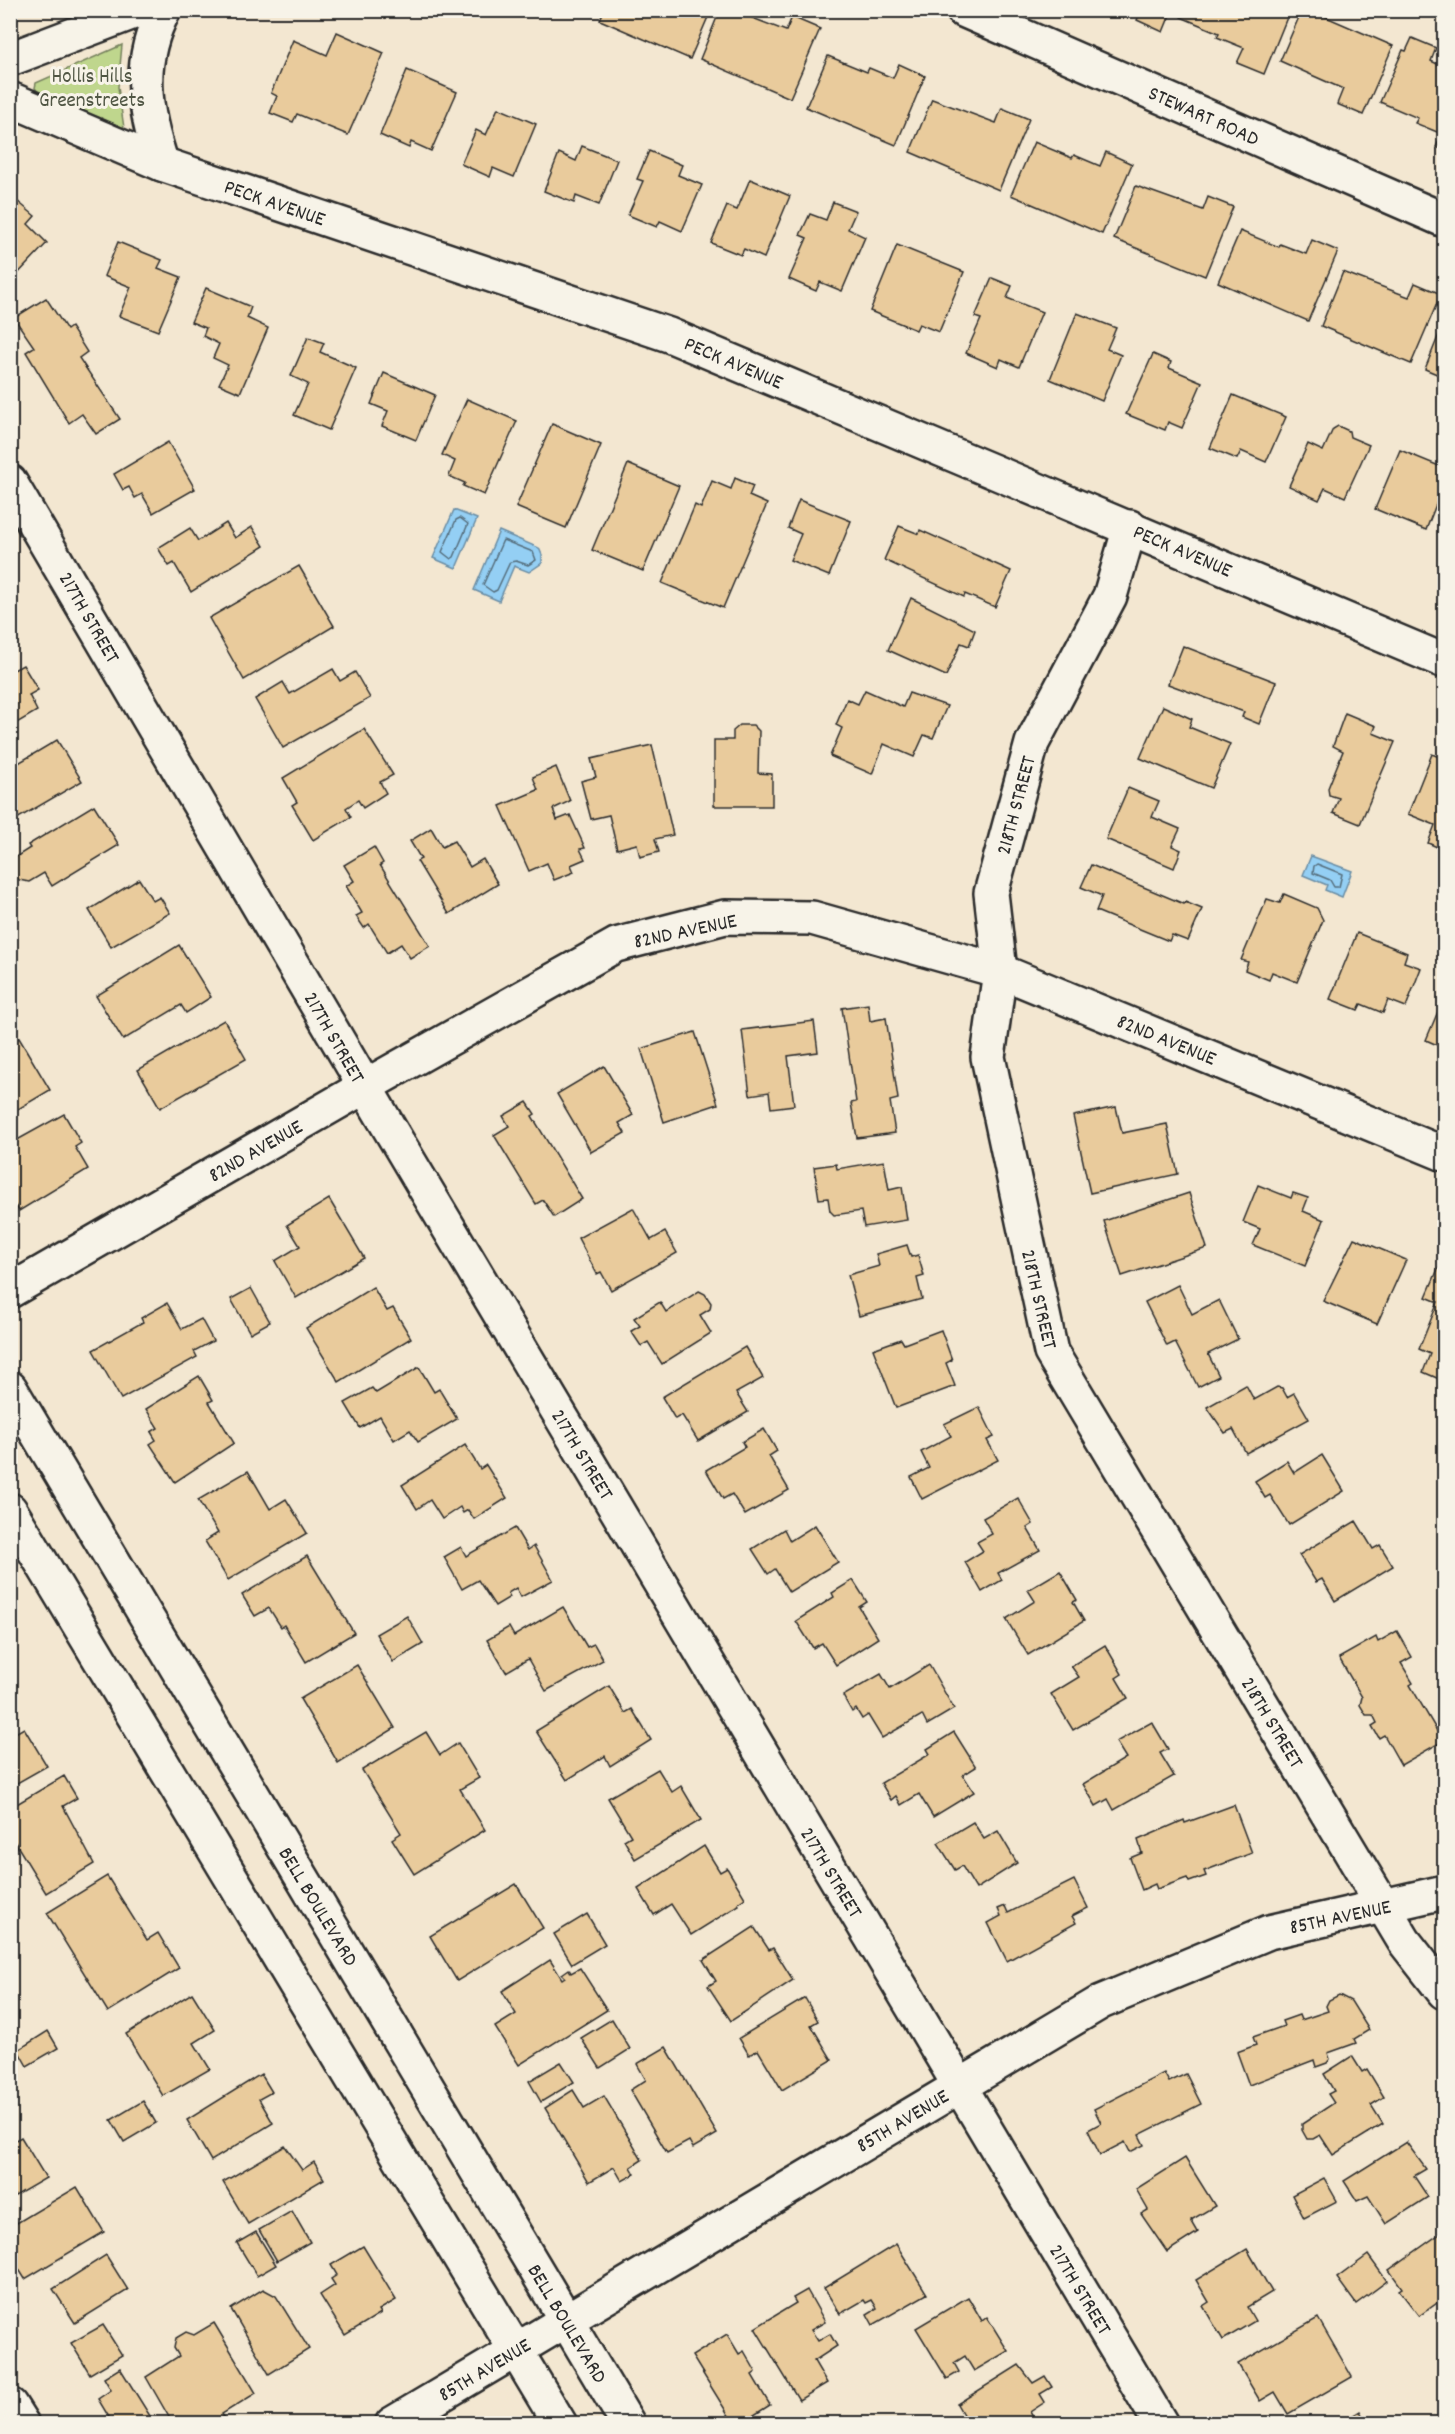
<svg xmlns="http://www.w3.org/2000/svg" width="1455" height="2434" font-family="Dekko,sans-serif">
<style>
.green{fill:#bfd68d;stroke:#75805c;stroke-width:1.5}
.water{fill:#94cff4;stroke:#6a8da4;stroke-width:1.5}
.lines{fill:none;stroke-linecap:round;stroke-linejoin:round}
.shore{stroke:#556d7b;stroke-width:1.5}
.building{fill:#e9cb9c;stroke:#2b2b2b;stroke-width:1.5}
.minor-casing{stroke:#2b2b2b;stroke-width:38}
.major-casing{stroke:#2b2b2b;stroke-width:38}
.minor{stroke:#f7f3e8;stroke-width:33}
.major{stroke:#f7f3e8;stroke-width:33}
.labels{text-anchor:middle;stroke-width:6;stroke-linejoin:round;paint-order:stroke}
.park-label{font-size:21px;fill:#505644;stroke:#f7f3e8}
.street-label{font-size:21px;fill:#2b2b2b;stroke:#f7f3e8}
</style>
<rect width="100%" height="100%" fill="#f3e7d1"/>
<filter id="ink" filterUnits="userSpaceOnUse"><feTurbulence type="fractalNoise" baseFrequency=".0167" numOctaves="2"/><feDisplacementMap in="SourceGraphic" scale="12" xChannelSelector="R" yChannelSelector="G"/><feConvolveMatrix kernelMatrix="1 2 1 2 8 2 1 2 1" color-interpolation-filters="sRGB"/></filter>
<g filter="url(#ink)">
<polygon class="green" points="122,45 118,87 124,128 39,93 35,88 36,83"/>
<g class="water">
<polygon points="454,510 477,519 456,568 433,558"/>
<polygon points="499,531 539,548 542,555 542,563 529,572 514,566 499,601 474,590"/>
<polygon points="1311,856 1352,871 1342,897 1325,890 1327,885 1303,875"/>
</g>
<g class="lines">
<g class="shore">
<polygon points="460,518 468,524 454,557 451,559 442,552 456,520"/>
<polygon points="503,540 533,552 536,560 528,565 516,561 510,562 497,590 493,592 483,585"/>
<polygon points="1317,864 1342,874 1339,887 1334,887 1330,880 1313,873 1314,866"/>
</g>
</g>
<g class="building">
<polygon points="604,10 711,10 690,59 600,20"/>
<polygon points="720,10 732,10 786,31 792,17 820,29 790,98 700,59"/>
<polygon points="1141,10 1172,10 1163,32 1137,20"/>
<polygon points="1184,10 1290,10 1264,74 1237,63 1244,48 1217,37 1219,33 1181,17"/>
<polygon points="1302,10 1310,10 1393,46 1363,115 1337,104 1343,89 1280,61"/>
<polygon points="337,32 384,53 348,135 297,114 293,122 270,113 277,96 271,93 293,40 327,55"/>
<polygon points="1412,38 1436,48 1431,61 1444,67 1444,150 1436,147 1442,134 1415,123 1418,118 1380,102 1403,50 1406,51"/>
<polygon points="828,56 867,72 869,68 893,78 899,64 925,76 896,145 806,107"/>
<polygon points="407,70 457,92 431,151 411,142 409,148 380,135"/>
<polygon points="932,99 996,123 1002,108 1029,119 999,190 910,152"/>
<polygon points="498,108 536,124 514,177 493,168 490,177 461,164 476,130 486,135"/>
<polygon points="1034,142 1072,158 1074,155 1100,166 1106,152 1132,164 1102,234 1011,195"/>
<polygon points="582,146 617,160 599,205 576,196 574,203 544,191 559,153 576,161"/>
<polygon points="649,151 682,165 678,175 702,185 682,231 660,221 657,227 628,215 643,181 637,179"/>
<polygon points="750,179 790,196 764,258 744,249 741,255 711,243 727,206 737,210"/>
<polygon points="1136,186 1203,210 1208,197 1233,207 1205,276 1114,239"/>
<polygon points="10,195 35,216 28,224 47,243 10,282"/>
<polygon points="833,202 856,211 848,229 865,237 842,291 820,282 816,291 789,279 807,238 800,235 810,214 826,220"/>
<polygon points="1240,231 1279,247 1280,244 1306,254 1312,240 1338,251 1308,321 1218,282"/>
<polygon points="118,242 162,260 158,268 181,277 158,331 119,316 131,287 104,276"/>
<polygon points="897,245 964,272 939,332 919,324 916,330 870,311"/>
<polygon points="1343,272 1409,297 1415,283 1441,294 1411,364 1321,326"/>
<polygon points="992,278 1012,286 1007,298 1042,312 1019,367 1001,359 998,367 966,353 981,319 975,317"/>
<polygon points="206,288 251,307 247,318 268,328 240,393 219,384 228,365 213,358 219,344 203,336 206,328 191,322"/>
<polygon points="46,298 67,330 71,327 87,352 79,358 120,419 96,434 82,414 69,423 26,352 34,347 14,318"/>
<polygon points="1077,313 1116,328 1107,349 1121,355 1102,401 1050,379"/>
<polygon points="1444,322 1444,377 1425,369"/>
<polygon points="308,337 324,343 320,352 356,368 329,430 294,415 308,384 291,376"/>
<polygon points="1153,354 1171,362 1169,368 1202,382 1182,428 1168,422 1165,430 1126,414"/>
<polygon points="384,373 435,395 416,440 382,426 388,411 371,404"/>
<polygon points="1233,395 1286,417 1266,462 1241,451 1237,459 1210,448"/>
<polygon points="467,399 517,421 484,495 463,486 465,483 449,476 455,461 442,455"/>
<polygon points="552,424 601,445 566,528 516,507"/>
<polygon points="1338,426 1349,431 1350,437 1369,445 1345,497 1325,488 1319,500 1289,486 1308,444 1323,451 1333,429"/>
<polygon points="168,442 195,489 153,513 142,494 135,498 129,487 123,490 114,474"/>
<polygon points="1400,450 1444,468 1444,484 1426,530 1375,509"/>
<polygon points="628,464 679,486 643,571 592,550"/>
<polygon points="735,478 753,486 749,496 767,504 723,608 662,583 695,505 701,508 712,481 731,489"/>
<polygon points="799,500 851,521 829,576 790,560 801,534 788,528"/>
<polygon points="226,523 235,538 252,527 264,546 191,592 174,563 169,566 158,548 190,528 198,541"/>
<polygon points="899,526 919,534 920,530 1011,571 995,607 965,594 964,597 884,560"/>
<polygon points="299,566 334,626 244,680 209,618"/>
<polygon points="911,598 975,630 969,646 961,643 946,676 888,650"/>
<polygon points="1183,646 1276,682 1259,724 1242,717 1244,712 1168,684"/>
<polygon points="23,665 38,690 29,695 37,711 10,727 10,672"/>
<polygon points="333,669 340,681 355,672 370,698 283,748 255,699 283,682 290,694"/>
<polygon points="865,690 903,707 909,693 947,706 933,738 924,735 914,757 884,744 872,774 830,756 842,728 836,725 847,699 858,704"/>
<polygon points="1163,706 1192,719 1189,727 1230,744 1211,788 1140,758"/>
<polygon points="1345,713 1376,726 1373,733 1395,742 1360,824 1333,813 1339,798 1329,795 1328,788 1343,751 1333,746"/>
<polygon points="740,725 753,725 759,731 758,773 772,774 772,806 714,806 714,740 733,740 733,731"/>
<polygon points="364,729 393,775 380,782 386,793 363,808 358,800 346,808 351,817 313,840 292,805 297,802 283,778"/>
<polygon points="57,740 82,781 10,823 10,768"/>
<polygon points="652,745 673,835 655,839 659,852 640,857 637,844 617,849 609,815 591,819 581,781 596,777 591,759"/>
<polygon points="1432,754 1444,759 1444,850 1428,843 1435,825 1408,814"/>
<polygon points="556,767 570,801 553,809 557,820 570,815 585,848 580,849 585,859 571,865 574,872 554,880 547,863 529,871 500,806 538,790 533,777"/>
<polygon points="1128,788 1159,801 1152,817 1180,829 1172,846 1181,850 1174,868 1106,839"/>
<polygon points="94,805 119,845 52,886 44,873 29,882 19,880 11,868 14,858 30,848 28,845"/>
<polygon points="431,828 442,847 454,841 470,867 483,859 498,884 449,914 417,861 421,859 410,841"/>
<polygon points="374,847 383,863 380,865 430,946 410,958 401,944 387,953 369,924 364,928 356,916 362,913 346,886 354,881 344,865"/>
<polygon points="1091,865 1184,904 1185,902 1202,909 1188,941 1172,935 1169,941 1096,911 1102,896 1081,887"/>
<polygon points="139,879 153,901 160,897 170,913 111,947 89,910"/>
<polygon points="1284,894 1317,908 1323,920 1297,982 1272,972 1269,980 1245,970 1248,962 1241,960 1267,899 1280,903"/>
<polygon points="1357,933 1407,953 1404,962 1421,968 1406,1007 1388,1000 1383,1013 1361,1004 1358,1010 1330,999"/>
<polygon points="179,945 211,997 186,1013 181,1005 123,1040 96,996"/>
<polygon points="1442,1002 1444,1003 1444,1048 1426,1040"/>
<polygon points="868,1004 870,1021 886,1018 898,1099 890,1101 895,1133 857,1138 851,1103 856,1102 842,1008"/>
<polygon points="224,1020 246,1059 160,1108 138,1070"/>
<polygon points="814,1021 818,1052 788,1056 794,1105 771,1108 769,1092 750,1095 742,1030"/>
<polygon points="695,1032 718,1104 664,1122 641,1049"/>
<polygon points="19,1038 50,1090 10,1114 10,1043"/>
<polygon points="604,1066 633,1115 619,1123 625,1133 591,1152 557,1094"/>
<polygon points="527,1102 535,1114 532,1116 582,1199 554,1217 543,1200 536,1204 494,1135 509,1126 503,1116"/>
<polygon points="1116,1107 1122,1133 1167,1124 1178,1174 1090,1193 1073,1116"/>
<polygon points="64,1114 81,1143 75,1147 88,1169 19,1211 10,1198 10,1144"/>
<polygon points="884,1161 889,1190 902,1187 907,1220 864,1227 861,1211 834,1215 830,1211 828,1198 819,1199 814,1167 836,1164 837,1169"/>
<polygon points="1258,1185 1291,1198 1293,1193 1308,1198 1303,1211 1324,1220 1305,1266 1253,1245 1260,1229 1243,1222"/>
<polygon points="1189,1193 1207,1248 1122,1276 1104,1221"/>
<polygon points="329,1199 364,1258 296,1298 275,1261 300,1246 287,1225"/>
<polygon points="633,1208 651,1240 665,1232 677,1253 611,1290 601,1272 597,1274 578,1238"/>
<polygon points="1354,1238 1406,1260 1377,1324 1323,1301"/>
<polygon points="907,1245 911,1257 918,1255 924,1276 917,1278 922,1299 859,1316 848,1275 879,1266 876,1254"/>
<polygon points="1438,1269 1444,1271 1444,1381 1423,1372 1430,1354 1419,1349 1438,1302 1426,1297"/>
<polygon points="1178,1285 1192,1314 1219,1300 1238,1339 1208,1354 1219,1376 1198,1387 1175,1342 1167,1346 1145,1302"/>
<polygon points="373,1287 387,1311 393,1308 411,1338 339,1382 306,1328"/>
<polygon points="251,1288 270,1322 250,1333 231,1299"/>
<polygon points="699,1291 705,1294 711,1303 710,1309 700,1315 711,1333 662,1364 648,1342 641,1346 631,1331 640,1326 634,1318 660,1302 666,1312"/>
<polygon points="167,1303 182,1329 201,1319 213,1341 194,1351 197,1357 121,1399 93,1350 143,1322 141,1318"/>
<polygon points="941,1330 952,1360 946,1363 955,1386 896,1408 873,1349 901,1339 904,1344"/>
<polygon points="745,1347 763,1378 736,1393 748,1412 698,1441 682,1415 675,1419 662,1397"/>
<polygon points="419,1367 434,1392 439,1389 457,1419 418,1442 410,1430 394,1440 380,1416 360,1428 345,1403 372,1388 376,1393"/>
<polygon points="199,1376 213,1400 209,1402 234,1443 175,1482 150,1444 156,1440 151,1432 158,1428 146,1409"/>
<polygon points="1246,1385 1254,1400 1277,1387 1282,1388 1287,1397 1294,1393 1309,1419 1246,1453 1233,1429 1225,1433 1207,1407"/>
<polygon points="979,1407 994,1437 987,1440 998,1460 922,1499 911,1477 929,1468 921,1452 951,1436 944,1424"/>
<polygon points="764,1429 777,1451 769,1456 789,1490 745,1515 732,1494 723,1499 706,1470 745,1447 742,1442"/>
<polygon points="465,1445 480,1469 486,1465 507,1498 474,1519 468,1510 463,1513 460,1507 442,1519 430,1500 417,1509 402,1485"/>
<polygon points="1322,1455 1344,1491 1289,1525 1270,1495 1265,1498 1255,1481 1287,1461 1294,1473"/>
<polygon points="248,1471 270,1509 286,1499 307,1533 228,1580 205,1541 218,1533 198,1500"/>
<polygon points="1018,1498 1033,1524 1027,1528 1040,1550 998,1573 1002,1580 982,1592 965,1562 983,1551 977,1542 992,1534 983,1518"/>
<polygon points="1356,1521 1373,1549 1380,1545 1393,1566 1335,1601 1322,1579 1316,1582 1299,1555"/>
<polygon points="815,1525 838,1562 789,1592 775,1569 768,1574 752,1549 784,1529 790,1541"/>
<polygon points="515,1528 528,1550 534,1546 553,1580 521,1597 516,1588 508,1593 510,1597 495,1606 478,1580 462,1589 444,1557 461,1547 466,1556"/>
<polygon points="307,1556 354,1633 306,1662 284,1625 281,1627 269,1608 255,1616 242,1595"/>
<polygon points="1060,1571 1077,1600 1073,1602 1084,1621 1028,1655 1006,1619 1035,1601 1028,1590"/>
<polygon points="853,1580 867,1602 859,1607 878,1638 836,1665 822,1643 813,1648 796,1621 834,1597 832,1593"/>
<polygon points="563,1607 587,1647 594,1644 603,1660 546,1691 528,1659 506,1672 487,1640 509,1627 514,1636"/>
<polygon points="407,1616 423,1644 393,1662 376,1634"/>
<polygon points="1397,1631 1412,1657 1401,1663 1413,1683 1410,1685 1443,1741 1401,1765 1384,1735 1379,1738 1372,1726 1377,1723 1373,1715 1366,1715 1360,1705 1362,1697 1339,1658 1376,1637 1378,1642"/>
<polygon points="1105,1645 1122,1674 1116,1678 1128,1698 1073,1730 1051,1694 1079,1677 1071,1666"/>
<polygon points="357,1665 395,1728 338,1763 300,1699"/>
<polygon points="929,1665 954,1709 927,1725 922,1715 882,1738 868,1715 862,1719 856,1709 852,1712 843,1696 881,1674 890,1689"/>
<polygon points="609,1686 625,1713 632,1709 651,1740 610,1766 605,1756 567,1780 536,1731"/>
<polygon points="1152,1722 1168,1749 1160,1753 1174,1776 1114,1810 1108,1799 1096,1806 1083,1784 1126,1758 1116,1742"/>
<polygon points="24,1728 47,1766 10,1787 10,1736"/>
<polygon points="426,1732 440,1755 458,1743 479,1778 460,1789 485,1830 414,1874 392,1839 401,1833 362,1770"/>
<polygon points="954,1732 976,1767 963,1775 974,1792 933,1817 919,1794 901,1805 896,1796 891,1800 881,1783 930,1754 927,1749"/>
<polygon points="658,1769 672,1792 681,1786 701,1820 635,1859 624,1840 631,1836 608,1798"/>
<polygon points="64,1776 77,1798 63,1806 94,1864 46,1893 10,1834 10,1808"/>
<polygon points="1234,1805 1252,1853 1204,1871 1206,1876 1189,1882 1187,1878 1157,1889 1155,1884 1142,1890 1130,1858 1142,1853 1138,1840 1184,1820 1185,1823"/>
<polygon points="973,1822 984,1839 998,1831 1017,1863 976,1889 962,1866 955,1870 938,1843"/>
<polygon points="704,1846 720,1872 727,1868 745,1898 738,1903 739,1905 691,1935 671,1904 654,1915 638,1889"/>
<polygon points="107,1876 147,1940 158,1933 179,1968 108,2012 47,1913"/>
<polygon points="1074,1880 1088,1908 1072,1916 1076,1923 1007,1961 988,1923 1001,1916 998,1909 1005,1906 1008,1913"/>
<polygon points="516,1884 543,1928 457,1981 430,1936"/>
<polygon points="587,1914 605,1944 572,1964 554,1934"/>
<polygon points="754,1927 769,1950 773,1948 793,1980 731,2021 708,1986 716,1981 703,1960"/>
<polygon points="550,1960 562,1979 565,1977 562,1974 569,1969 571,1973 580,1968 607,2010 519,2065 495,2027 516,2014 502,1991"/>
<polygon points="192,1993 215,2030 194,2043 210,2069 163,2096 126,2034"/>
<polygon points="1339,1995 1351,2001 1369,2030 1354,2039 1356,2043 1328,2053 1330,2059 1327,2063 1316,2067 1314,2060 1249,2085 1237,2052 1256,2045 1253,2037 1284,2026 1282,2021 1299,2015 1301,2020 1328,2011 1326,2006 1329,2000"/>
<polygon points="805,1998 818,2021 811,2025 832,2060 782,2090 758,2050 749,2055 739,2038"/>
<polygon points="612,2019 630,2049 600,2068 581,2038"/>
<polygon points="48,2031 58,2048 27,2066 18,2050"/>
<polygon points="666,2047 717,2134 693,2148 689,2141 667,2153 630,2090 646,2080 637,2064"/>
<polygon points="1352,2056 1362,2072 1367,2069 1384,2097 1371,2105 1383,2124 1333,2155 1320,2135 1313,2139 1307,2139 1302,2130 1302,2124 1334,2103 1328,2094 1334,2091 1324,2074"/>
<polygon points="561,2062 574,2082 541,2102 529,2081"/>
<polygon points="1164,2073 1169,2082 1186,2074 1201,2104 1139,2135 1144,2145 1130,2152 1125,2142 1100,2155 1088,2130 1101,2123 1094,2109"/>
<polygon points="261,2074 272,2092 259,2099 273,2123 211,2161 187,2120"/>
<polygon points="573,2090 584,2108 604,2096 642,2160 631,2167 635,2174 622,2181 614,2167 589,2182 545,2108"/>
<polygon points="143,2101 156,2123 124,2142 111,2120"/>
<polygon points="21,2137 46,2178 10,2199 10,2143"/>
<polygon points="1406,2142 1426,2169 1414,2176 1428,2197 1386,2224 1368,2196 1357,2201 1344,2181"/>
<polygon points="285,2146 302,2170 314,2162 324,2179 248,2224 223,2182"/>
<polygon points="1185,2158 1215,2206 1191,2220 1198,2232 1167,2252 1141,2214 1148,2210 1136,2189"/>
<polygon points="1324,2178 1337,2201 1304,2218 1292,2195"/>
<polygon points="77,2187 104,2232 25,2279 10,2255 10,2227"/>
<polygon points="292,2211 310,2242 277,2261 259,2230"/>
<polygon points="1444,2231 1444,2298 1419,2316 1399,2290 1402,2288 1389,2270"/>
<polygon points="256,2232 276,2265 257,2276 237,2243"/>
<polygon points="896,2244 927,2294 873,2325 867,2314 877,2308 872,2300 866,2303 864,2300 840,2314 824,2288"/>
<polygon points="363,2246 396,2300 379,2310 381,2313 345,2335 320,2295 335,2285 331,2279 337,2275 331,2265"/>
<polygon points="1247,2249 1272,2292 1247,2307 1255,2321 1223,2340 1203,2306 1209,2302 1196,2280"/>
<polygon points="106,2255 128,2290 75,2323 53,2289"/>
<polygon points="1368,2255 1387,2281 1356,2304 1337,2278"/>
<polygon points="263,2289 276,2296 309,2349 269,2374 231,2309"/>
<polygon points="807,2290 825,2322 811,2330 818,2341 830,2334 837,2346 814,2361 827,2383 799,2400 755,2328 796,2303 793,2298"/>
<polygon points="968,2297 982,2321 987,2317 1008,2351 974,2371 965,2356 954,2363 959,2372 947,2379 916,2328"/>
<polygon points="1318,2318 1352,2377 1288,2414 1275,2392 1260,2401 1238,2364"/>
<polygon points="214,2323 256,2393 222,2414 224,2418 216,2424 173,2424 146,2377 179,2356 174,2348 176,2338 186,2332 194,2335"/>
<polygon points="103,2325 122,2355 90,2374 71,2343"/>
<polygon points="727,2334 739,2354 744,2351 756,2372 752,2375 770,2405 740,2424 734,2424 692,2356"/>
<polygon points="1019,2365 1033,2383 1045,2376 1052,2387 1040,2394 1045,2402 1030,2412 1037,2424 959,2424 965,2418 957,2404"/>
<polygon points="120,2368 155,2424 113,2424 98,2399 111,2390 104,2378"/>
<polygon points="1360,2411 1367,2424 1339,2424"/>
</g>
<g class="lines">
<defs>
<g id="minor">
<polyline points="963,10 1444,220"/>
<polyline points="10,99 162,164 669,335 1444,661"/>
<polyline points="10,482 391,1131 1161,2424"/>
<polyline points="1130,527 1110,596 1032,743 991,893 1000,971 988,1057 1051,1352 1404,1941 1444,1992"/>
<polyline points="10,1291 364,1087 616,945 725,917 812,918 1000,971 1444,1154"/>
<polyline points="10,1388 628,2424"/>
<polyline points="10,1510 560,2424"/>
<polyline points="10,2405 22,2424"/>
<polyline points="392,2424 1101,2002 1269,1932 1444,1892"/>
</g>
<g id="major">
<polyline points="10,59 139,10"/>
<path d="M162 164C144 111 136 62 164 10"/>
</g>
</defs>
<use href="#minor" class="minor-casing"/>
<use href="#major" class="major-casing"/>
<use href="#minor" class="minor"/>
<use href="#major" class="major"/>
</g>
</g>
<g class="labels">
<g class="park-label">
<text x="92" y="82">Hollis Hills<tspan x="92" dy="24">Greenstreets</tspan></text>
</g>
<g class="street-label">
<text transform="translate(1204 115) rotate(24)" y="7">STEWART ROAD</text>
<text transform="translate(275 202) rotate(19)" y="7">PECK AVENUE</text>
<text transform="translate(734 362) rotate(23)" y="7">PECK AVENUE</text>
<text transform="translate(1183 550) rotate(23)" y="7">PECK AVENUE</text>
<text transform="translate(90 617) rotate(60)" y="7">217TH STREET</text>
<text transform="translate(1015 805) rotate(-75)" y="7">218TH STREET</text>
<text transform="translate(685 930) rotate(-12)" y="7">82ND AVENUE</text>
<text transform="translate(335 1037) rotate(60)" y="7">217TH STREET</text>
<text transform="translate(1167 1039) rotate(22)" y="7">82ND AVENUE</text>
<text transform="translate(255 1150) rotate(-30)" y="7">82ND AVENUE</text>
<text transform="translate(1040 1299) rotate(77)" y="7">218TH STREET</text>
<text transform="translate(583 1454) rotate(59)" y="7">217TH STREET</text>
<text transform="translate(1273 1722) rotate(59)" y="7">218TH STREET</text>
<text transform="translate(832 1872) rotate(59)" y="7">217TH STREET</text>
<text transform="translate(319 1906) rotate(59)" y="7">BELL BOULEVARD</text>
<text transform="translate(1340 1916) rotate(-12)" y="7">85TH AVENUE</text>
<text transform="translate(902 2120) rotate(-31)" y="7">85TH AVENUE</text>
<text transform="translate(1081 2289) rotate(59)" y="7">217TH STREET</text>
<text transform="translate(568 2323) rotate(59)" y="7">BELL BOULEVARD</text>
<text transform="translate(484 2369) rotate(-31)" y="7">85TH AVENUE</text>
</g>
</g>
<rect width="1455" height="2434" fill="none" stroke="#f7f3e8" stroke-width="36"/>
<rect x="18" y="18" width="1419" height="2398" fill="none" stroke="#2b2b2b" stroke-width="2" filter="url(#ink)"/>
</svg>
